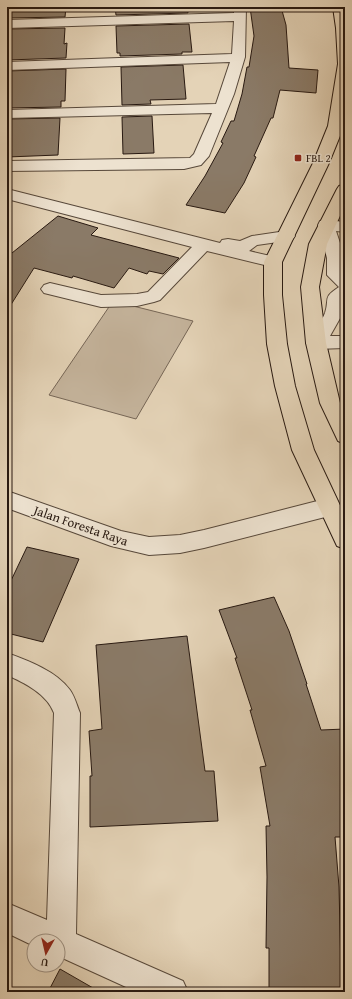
<svg xmlns="http://www.w3.org/2000/svg" width="352" height="999" font-family="'Gentium Book Plus',serif">
<style>
.green{fill:#c4b39b;stroke:#766656}
.building{fill:#8a7a67;stroke:#281911}
.lines{fill:none;stroke-linecap:round;stroke-linejoin:round}
.minor-casing{stroke:#57483a;stroke-width:2}
.major-casing{stroke:#281911;stroke-width:2}
.minor{fill:#ede2d0;fill-rule:evenodd}
.major{fill:#e4d3b7;fill-rule:evenodd}
.poi-dot{fill:#8f2418;stroke:#ede2d0;stroke-width:1.5}
.labels{text-anchor:middle;stroke-width:3;stroke-linejoin:round;paint-order:stroke}
.far-poi-label{font-size:11px;fill:#281911;stroke:#ede2d0;text-anchor:start}
.street-label{font-size:13px;fill:#281911;stroke:#ede2d0}
</style>
<rect width="100%" height="100%" fill="#e4d3b7"/>
<filter id="stains"><feTurbulence type="fractalNoise" baseFrequency=".005" numOctaves="4"/><feColorMatrix values="0 0 0 0 .2 0 0 0 0 .09 0 0 0 0 .02 0 0 0 .5 -.17"/></filter>
<radialGradient id="worn" r=".72"><stop offset=".6" stop-color="#630" stop-opacity="0"/><stop offset="1" stop-color="#630" stop-opacity=".3"/></radialGradient>
<polygon class="green" points="113,301 193,321 136,419 49,395"/>
<g class="building">
<polygon points="7,7 66,7 65,17 7,18"/>
<polygon points="115,7 187,7 188,13 116,15"/>
<polygon points="250,7 281,7 286,25 289,68 318,70 316,93 280,90 273,118 271,118 254,156 256,157 244,183 225,213 186,205 205,176 223,143 221,142 231,121 234,121 242,94 247,67 249,67 254,36"/>
<polygon points="189,24 192,52 182,52 182,54 120,56 120,53 117,53 116,26"/>
<polygon points="65,28 64,44 67,43 66,58 7,60 7,29"/>
<polygon points="183,65 186,99 150,100 151,104 122,105 121,67"/>
<polygon points="66,69 65,101 61,101 61,107 7,108 7,71"/>
<polygon points="152,116 154,153 123,154 122,117"/>
<polygon points="60,118 58,155 7,157 7,119"/>
<polygon points="58,216 98,228 91,235 179,258 163,274 149,271 147,274 129,268 114,288 73,276 72,278 34,268 7,311 7,257"/>
<polygon points="27,547 79,559 43,642 7,633 7,589"/>
<polygon points="274,597 289,631 307,684 306,684 321,730 345,729 345,837 335,837 339,887 341,972 344,972 345,992 269,992 269,948 266,948 267,877 266,826 270,826 260,767 266,766 250,710 252,710 235,658 237,658 219,610"/>
<polygon points="187,636 205,771 214,771 218,821 90,827 90,776 92,776 89,731 102,729 96,645"/>
<polygon points="60,969 100,992 48,992"/>
</g>
<g class="lines">
<defs>
<g id="minor">
<polygon points="234,7 246,7 245,57 234,94 209,156 201,165 184,169 7,171 7,161 190,158 194,154 212,113 7,118 7,110 216,104 230,62 7,70 7,62 232,54 234,21 7,28 7,20 234,13"/>
<polygon points="7,189 220,243 222,240 228,239 240,241 252,236 286,231 292,232 295,236 292,240 257,245 249,251 279,258 282,262 279,266 273,267 207,251 160,300 154,302 137,306 101,307 44,293 41,289 44,285 50,283 101,295 137,294 148,292 192,247 7,199"/>
<path d="M326 220 345 222V232L336 231 345 258V299L343 313 330 336H345V348L316 349 309 347 306 343C312 334 321 323 325 313 330 298 322 298 339 287L327 275V258L318 225 320 221Z"/>
<polygon points="7,491 121,531 149,537 180,535 204,530 329,498 337,501 340,507 337,513 329,516 204,548 180,553 149,555 111,546 7,508"/>
<path d="M7 653C29 661 56 671 70 690 75 697 77 706 80 713L76 934 183 981 188 992H137L58 956V941H34V946L7 933V903L47 920 54 713C47 694 25 683 7 675Z"/>
</g>
<g id="major">
<polygon points="333,7 345,7 345,115 344,126 329,163 282,262 282,295 287,344 295,386 314,450 345,516 345,549 337,546 292,450 275,386 267,344 264,295 264,262 313,163 328,126 338,64 336,28"/>
<polygon points="345,184 345,205 327,244 319,287 326,343 340,403 345,414 345,444 338,441 320,403 306,343 301,287 309,244 337,189 339,186"/>
</g>
</defs>
<use href="#minor" class="minor-casing"/>
<use href="#major" class="major-casing"/>
<use href="#minor" class="minor"/>
<use href="#major" class="major"/>
</g>
<rect class="poi-dot" x="294" y="154" width="8" height="8" rx="2"/>
<g class="labels">
<g class="far-poi-label">
<text x="306" y="162">FBL 2</text>
</g>
<g class="street-label">
<text transform="translate(81 525) rotate(19)" y="5">Jalan Foresta Raya</text>
</g>
</g>
<rect width="352" height="999" fill="none" stroke="#e4d3b7" stroke-width="24"/>
<rect x="8" y="8" width="336" height="983" fill="none" stroke="#281911" stroke-width="2"/>
<rect x="12" y="12" width="328" height="975" fill="none" stroke="#281911"/>
<g transform="translate(46 953) rotate(188)"><circle r="19" fill="#ede2d0" stroke="#9e9284"/>
<path d="M0-3L7 15L0 10L-7 15Z" fill="#8f2418"/>
<text y="-6" font-size="11" font-weight="bold" text-anchor="middle" fill="#281911">U</text>
</g>
<rect width="100%" height="100%" filter="url(#stains)"/>
<rect width="100%" height="100%" fill="url(#worn)"/>
</svg>
